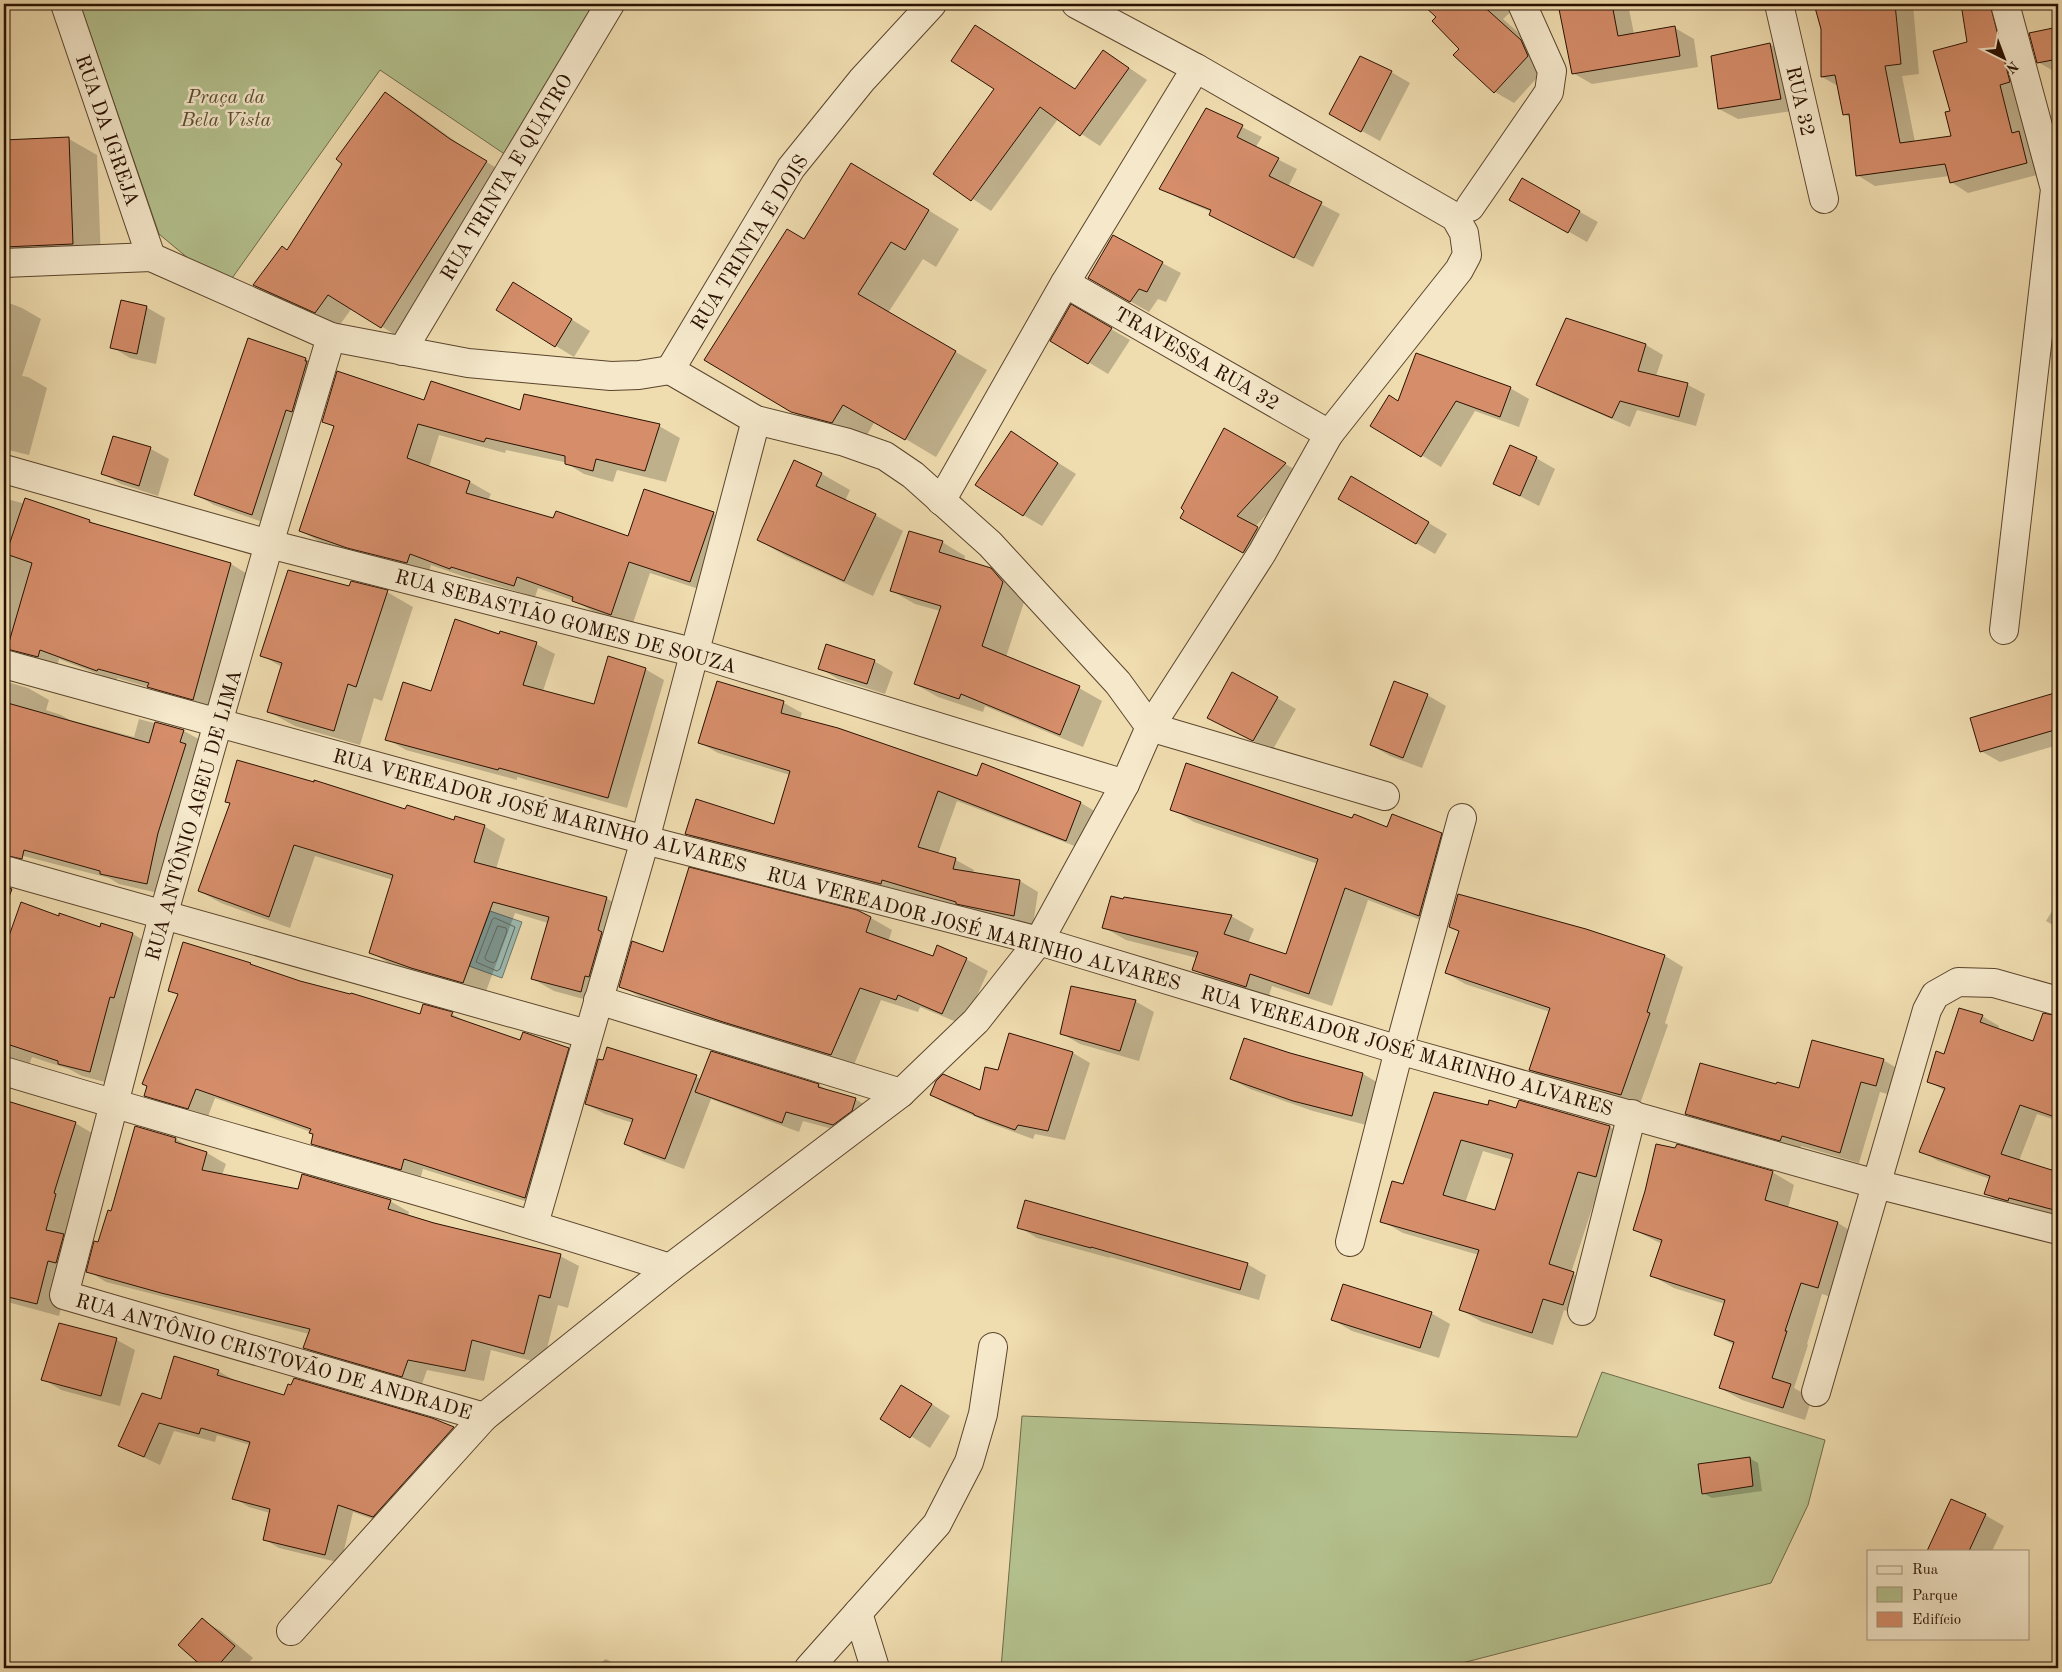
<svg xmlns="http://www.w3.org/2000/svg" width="2062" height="1672" font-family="'Old Standard TT',serif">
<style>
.green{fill:#b4c28f;stroke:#6f6a48}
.water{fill:#9bbab2;stroke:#6e766b}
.shadow{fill:#0003;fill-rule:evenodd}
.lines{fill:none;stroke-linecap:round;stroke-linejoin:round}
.shore{stroke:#626659;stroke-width:1}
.building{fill:#d58d6a;stroke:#2a1100;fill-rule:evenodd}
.minor-casing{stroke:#5b442c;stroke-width:30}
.minor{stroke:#f5e8cb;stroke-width:28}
.labels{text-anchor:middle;stroke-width:5;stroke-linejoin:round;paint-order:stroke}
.park-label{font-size:20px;font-style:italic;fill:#5a4f32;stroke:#f5e8cb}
.street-label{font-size:20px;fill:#2a1100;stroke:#f5e8cb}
</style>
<rect width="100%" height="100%" fill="#efdcaf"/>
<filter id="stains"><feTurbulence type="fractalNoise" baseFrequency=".004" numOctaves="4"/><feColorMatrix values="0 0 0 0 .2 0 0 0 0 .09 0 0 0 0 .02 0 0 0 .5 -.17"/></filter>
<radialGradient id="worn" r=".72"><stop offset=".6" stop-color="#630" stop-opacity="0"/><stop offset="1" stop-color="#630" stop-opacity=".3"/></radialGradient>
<g class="green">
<polygon points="80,4 596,4 506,155 380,70 230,281 189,259 159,234"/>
<polygon points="1602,1372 1825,1440 1808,1505 1771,1583 1443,1668 1001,1668 1022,1416 1577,1437"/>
</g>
<polygon class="water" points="490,911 522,922 502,978 469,966"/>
<g class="shadow">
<polygon points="1424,4 1511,4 1515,8 1503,19 1540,52 1547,67 1514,103 1495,92 1460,49 1438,17"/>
<polygon points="1559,4 1628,4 1634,34 1675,28 1694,39 1698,67 1592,84 1573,73"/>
<polygon points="1815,4 1913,4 1919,74 1902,76 1915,142 1953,137 1952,111 1969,42 1962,4 2010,4 2044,173 1968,193 1951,182 1949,176 1875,186 1857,175 1851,118 1844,114 1838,86 1822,77 1823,28"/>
<polygon points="2058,28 2058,73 2057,73 2038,62 2031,34"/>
<polygon points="1770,44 1789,55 1799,110 1738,119 1719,109"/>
<polygon points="1104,51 1147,80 1100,146 1058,119 991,211 934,173 996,88 1076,90"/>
<polygon points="1391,72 1410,83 1380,141 1331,114"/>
<polygon points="385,94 409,108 473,154 510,176 405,341 352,308 339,326 279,299 255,285 287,251 344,164"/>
<polygon points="1206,109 1262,137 1255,148 1297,169 1288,187 1340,214 1313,267 1229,225 1212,212 1180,199 1161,188"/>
<polygon points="69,139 97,155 101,260 4,264 4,142"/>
<polygon points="1522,180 1598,222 1587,242 1511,199"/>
<polygon points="882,182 959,229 936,267 923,259 888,313 987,370 936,457 875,421 864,440 823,430 791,411 805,240"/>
<polygon points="1113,237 1181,273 1166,302 1158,299 1149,312 1090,278"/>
<polygon points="533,295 590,331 574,357 556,346"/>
<polygon points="4,301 22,308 41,319 22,376 28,377 47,388 29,455 4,449"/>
<polygon points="1071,306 1130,340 1108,374 1052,340"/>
<polygon points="146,307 165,318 156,364 130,358 112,347"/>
<polygon points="1567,319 1646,345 1663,355 1656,376 1688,385 1705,394 1696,426 1637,410 1630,427 1554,394 1538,385"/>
<polygon points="249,340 306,359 325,370 271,525 214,505 195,494"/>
<polygon points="1510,388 1529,399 1519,427 1475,411 1441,467 1372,425 1399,402"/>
<polygon points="425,402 659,426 680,438 666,482 617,470 613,482 584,474 564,462 506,450 505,453 439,435 429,467 470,482 491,494 488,500 554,520 629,538 645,490 714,514 734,525 711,593 650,573 632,626 594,612 577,602 538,588 535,597 472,578 471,579 431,565 428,574 369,559 322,543 301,531 334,427 323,421"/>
<polygon points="1224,430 1303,474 1255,527 1276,539 1263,563 1200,528"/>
<polygon points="1011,433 1076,474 1042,526 1023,515"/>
<polygon points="114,438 151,449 169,459 158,496 121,484 102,473"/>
<polygon points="1536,458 1555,469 1539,506 1494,483"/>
<polygon points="822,474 850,490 845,501 875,515 903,531 873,596 786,556 758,540"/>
<polygon points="1352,477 1447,534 1435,554 1339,498"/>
<polygon points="4,498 25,504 26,500 90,521 98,526 231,564 249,575 212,710 168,697 151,688 117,678 116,681 59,659 57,667 27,659 9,648 11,641 4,639"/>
<polygon points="942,542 965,556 964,561 991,569 1014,583 1026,596 1006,657 1079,688 1102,701 1083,747 985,706 983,712 938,697 915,684 940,611 915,604 892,591"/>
<polygon points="350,588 387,592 413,607 382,701 374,698 360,745 295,726 269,712 282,667 261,655"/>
<polygon points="536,644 555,654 543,691 595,705 645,669 664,680 627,808 517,777 517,780 406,750 387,739 432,693"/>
<polygon points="874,661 893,672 885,694 838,679 819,668"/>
<polygon points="4,681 28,688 49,700 46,710 61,715 70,720 134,737 139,719 184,731 204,742 167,895 119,884 109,878 4,851"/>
<polygon points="718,682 784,703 802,713 800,719 977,778 983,765 1081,803 1100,814 1085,850 957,801 938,854 956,860 974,870 973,874 1020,881 1038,892 1033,925 970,910 901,890 900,894 705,844 686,833 775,826 790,775 718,753 699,742"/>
<polygon points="2058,693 2058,745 2000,762 1981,751 1971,719"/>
<polygon points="1427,695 1446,706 1422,768 1390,756 1371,745"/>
<polygon points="1277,698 1296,709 1272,751 1209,718"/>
<polygon points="226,801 406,811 484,826 505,839 496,869 606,898 627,910 602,1004 554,991 533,979 548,923 515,913 485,994 434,980 392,965 371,952 393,880 315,856 290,928 221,903 199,891 231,804"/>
<polygon points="1172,809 1353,820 1388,828 1441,834 1464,847 1442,928 1368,900 1332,1006 1272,986 1268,999 1216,982 1193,969 1197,958 1126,940 1103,927 1124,900 1231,916 1254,929 1248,943 1287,956 1318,864 1194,822"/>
<polygon points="2058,901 2058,928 2046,921"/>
<polygon points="21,904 59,917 100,928 101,925 133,934 156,948 112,1084 82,1076 69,1069 32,1057 28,1068 4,1060 4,952"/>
<polygon points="871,918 892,930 888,942 933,958 966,959 988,971 964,1025 920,1007 918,1012 881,1000 853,1067 745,1034 642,998 620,986 664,954"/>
<polygon points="1450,926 1665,956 1683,967 1665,1023 1668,1025 1640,1104 1549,1080 1530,1070 1550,1012 1465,984 1446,973 1460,932"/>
<polygon points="250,964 257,968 300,982 420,1015 452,1014 472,1025 521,1042 568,1049 587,1060 544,1207 423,1169 420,1180 331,1154 312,1143 315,1134 311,1132 215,1098 207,1119 164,1106 145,1095 179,995 170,990"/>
<polygon points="1135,1001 1154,1012 1139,1061 1080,1044 1061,1033"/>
<polygon points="1982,1016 1999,1026 1998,1030 2033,1042 2042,1021 2058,1027 2058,1121 2037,1114 2019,1161 2058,1173 2058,1215 2026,1207 2025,1210 2002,1203 1985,1193 1990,1179 1938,1161 1921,1151 1945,1091 1928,1081 1945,1055"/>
<polygon points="608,1049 701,1079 712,1053 819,1085 830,1092 855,1099 872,1109 851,1134 803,1121 799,1132 711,1099 684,1169 644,1154 626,1143 633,1123 605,1114 586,1104"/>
<polygon points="1073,1053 1090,1063 1065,1140 1035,1134 1033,1139 992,1124 949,1105 931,1095 981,1091 999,1072"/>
<polygon points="1290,1055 1363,1074 1382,1085 1370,1126 1313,1111 1250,1089 1231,1079"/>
<polygon points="1883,1060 1902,1071 1895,1096 1880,1092 1859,1163 1801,1146 1799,1151 1705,1124 1687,1114 1777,1086 1799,1090"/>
<path d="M1520 1101 1610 1127 1631 1139 1618 1189 1600 1184 1571 1273 1595 1285 1585 1317 1564 1310 1553 1345 1482 1322 1461 1310 1479 1255 1403 1233 1382 1221 1403 1185 1489 1106 1517 1109ZM1483 1151 1513 1160 1496 1212 1465 1203Z"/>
<polygon points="4,1102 75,1123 97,1136 70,1273 59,1316 4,1301"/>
<polygon points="135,1127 176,1139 193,1149 207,1153 226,1164 222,1175 299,1190 390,1201 409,1212 408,1216 560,1256 579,1266 568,1308 558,1305 543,1364 491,1350 484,1381 427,1370 421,1387 324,1358 305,1348 309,1334 106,1282 88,1271 112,1213"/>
<polygon points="1772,1172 1794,1185 1788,1208 1838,1223 1859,1236 1840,1300 1822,1294 1807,1344 1808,1345 1794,1388 1812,1398 1805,1420 1742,1400 1720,1388 1734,1345 1716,1335 1725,1304 1674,1288 1652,1276 1662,1244 1634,1230"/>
<polygon points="1019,1227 1247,1264 1266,1275 1259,1300 1110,1257 1110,1258 1037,1238"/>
<polygon points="1431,1313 1450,1324 1439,1358 1352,1331 1333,1320"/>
<polygon points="59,1324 117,1340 135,1350 120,1406 61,1390 43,1379"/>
<polygon points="218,1371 234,1380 285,1396 431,1419 454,1428 469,1436 389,1525 353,1512 341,1563 279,1548 264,1539 270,1513 249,1507 234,1498 250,1445 217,1435 215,1442 174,1431 160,1465 120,1446 162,1400"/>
<polygon points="921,1397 950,1416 930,1448 882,1418"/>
<polygon points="1749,1458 1758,1463 1762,1491 1712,1498 1703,1493"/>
<polygon points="1985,1515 2004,1526 1992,1551 1929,1551"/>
<polygon points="202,1620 221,1631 253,1658 244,1668 206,1668 180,1645"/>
<polygon points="606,1659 622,1668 592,1668"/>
</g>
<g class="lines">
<g class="shore">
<polygon points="495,918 515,927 500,969 497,971 476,962 492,920"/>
<polygon points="498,926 506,928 507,931 496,961 493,963 486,960 485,958"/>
</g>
</g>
<g class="building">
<polygon points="1422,4 1481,4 1521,40 1528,56 1494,93 1453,55 1459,49 1432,21 1436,17"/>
<polygon points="1558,4 1612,4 1618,36 1675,26 1680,56 1572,74"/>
<polygon points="1814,4 1895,4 1901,64 1885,66 1900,143 1951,136 1945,112 1950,111 1933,51 1967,42 1961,4 1990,4 2010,82 2000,85 2012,133 2019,131 2027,163 1950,183 1945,164 1856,176 1849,114 1843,115 1835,75 1821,77 1821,29"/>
<polygon points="975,25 1075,89 1103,50 1129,68 1080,136 1040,107 971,201 933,174 994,89 951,61"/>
<polygon points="2058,27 2058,59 2037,63 2029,33"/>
<polygon points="1770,43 1781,99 1718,109 1711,56"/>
<polygon points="1360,56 1392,71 1361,132 1329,114"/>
<polygon points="385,92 450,139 487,161 381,328 328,295 315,313 253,285 282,246 287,250 342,164 336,159"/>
<polygon points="1206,108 1243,125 1237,137 1279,158 1269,176 1322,202 1294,258 1209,215 1211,210 1159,189"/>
<polygon points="69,137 73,244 4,247 4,140"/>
<polygon points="851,163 929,210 905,250 891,242 858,294 956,351 905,440 843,405 832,423 791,412 704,360 787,229 804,239"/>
<polygon points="1522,178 1580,211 1568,233 1509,200"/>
<polygon points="1113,235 1163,262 1147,292 1139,289 1130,302 1088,278"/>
<polygon points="513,282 572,319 555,347 496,310"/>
<polygon points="121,300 147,306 137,354 110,348"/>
<polygon points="1071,304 1112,328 1088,364 1050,341"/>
<polygon points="1566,318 1646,344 1638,371 1688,383 1679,417 1620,401 1612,418 1536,385"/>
<polygon points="248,338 306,358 305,361 307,361 292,412 286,410 252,515 194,495"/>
<polygon points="1416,353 1511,387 1500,417 1456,401 1421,457 1370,426 1389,395 1398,401"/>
<polygon points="337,371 424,400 431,381 520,410 524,394 660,424 645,471 596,459 593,471 565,464 565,456 486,438 484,442 418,424 407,458 470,481 466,493 553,518 556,511 628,536 644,489 714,512 690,582 629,562 611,615 572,601 573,597 517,577 514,586 451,567 450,569 410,554 407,563 347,548 299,531 334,426 322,422"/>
<polygon points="1224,428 1286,463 1237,516 1258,527 1243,553 1180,518 1184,511 1181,508"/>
<polygon points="1011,431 1058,463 1023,516 975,485"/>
<polygon points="113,436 151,447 139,486 101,474"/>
<polygon points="1510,445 1537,457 1520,496 1493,484"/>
<polygon points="794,460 822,473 816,486 876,514 844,581 757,540"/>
<polygon points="1351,476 1429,522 1416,544 1338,499"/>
<polygon points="25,498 90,520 89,522 231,563 193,700 147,687 149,683 98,669 97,671 40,650 38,657 7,649 32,563 6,554"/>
<polygon points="909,531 943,541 939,552 991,568 1003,582 982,646 1080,686 1060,735 961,694 959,699 914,684 941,606 890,591"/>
<polygon points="288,570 349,586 351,581 388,590 356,687 348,684 334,731 267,712 282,663 260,656"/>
<polygon points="455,619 499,634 500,631 537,642 523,685 594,704 608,656 646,668 608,798 499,768 498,770 385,740 403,682 431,691"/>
<polygon points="826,644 875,660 867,684 818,669"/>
<polygon points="1232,672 1278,697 1253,741 1207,718"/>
<polygon points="717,681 784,701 781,713 838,728 977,776 982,763 1081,802 1066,841 938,791 918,847 956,858 953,869 1020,880 1014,916 956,904 956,902 882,880 881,884 685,834 696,799 774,824 790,771 698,743"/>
<polygon points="1394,681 1428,694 1403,758 1370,745"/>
<polygon points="2058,692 2058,729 1980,752 1970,718"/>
<polygon points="4,702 149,743 155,722 184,730 180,742 186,744 158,833 147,884 100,874 100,871 24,850 22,859 4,855"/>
<polygon points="237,760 314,782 314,780 405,809 407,805 454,820 455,816 485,825 474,862 607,897 598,930 602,932 589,977 585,976 581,992 531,979 549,917 493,902 463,983 411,968 369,953 393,875 294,845 269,917 198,891 230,803 225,802"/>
<polygon points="1186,763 1352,818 1354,814 1387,827 1392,814 1442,833 1419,916 1345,888 1309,994 1250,974 1246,987 1192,970 1198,952 1102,928 1111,896 1123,899 1124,897 1232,915 1224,934 1286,954 1318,859 1170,810"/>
<polygon points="689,867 857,910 871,917 866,932 933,956 937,945 967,958 942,1014 898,995 896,1000 860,988 831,1055 723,1022 619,987 632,941 663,952"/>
<polygon points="4,886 12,889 9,897 4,897"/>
<polygon points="1458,894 1586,929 1665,955 1647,1012 1650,1013 1621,1095 1529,1070 1550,1008 1445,973 1459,931 1449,927"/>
<polygon points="21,902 59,916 59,913 100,927 101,923 133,933 114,998 110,997 90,1072 58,1064 58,1061 4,1043 4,950"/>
<polygon points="183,942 251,963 250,964 300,981 350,994 351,993 420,1014 423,1004 453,1012 451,1016 520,1040 523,1032 569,1048 525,1198 404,1159 401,1170 311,1144 313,1134 309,1133 311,1129 196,1089 188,1109 144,1096 147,1086 142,1084 178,994 168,991"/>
<polygon points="1071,986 1136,1000 1120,1051 1060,1034"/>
<polygon points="1959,1008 1983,1015 1980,1022 2033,1041 2043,1013 2058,1016 2058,1118 2020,1105 2001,1154 2058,1172 2058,1211 2009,1198 2008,1201 1984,1194 1990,1176 1919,1152 1945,1088 1927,1082 1936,1051 1944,1054"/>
<polygon points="1009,1033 1073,1052 1048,1131 1018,1125 1015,1130 974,1115 974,1114 930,1095 936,1081 943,1074 980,1090 985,1067 998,1070"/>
<polygon points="1244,1038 1290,1053 1363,1073 1352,1116 1293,1101 1230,1079"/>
<polygon points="1812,1040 1884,1059 1876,1086 1861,1082 1840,1153 1782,1136 1780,1141 1685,1114 1700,1063 1776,1084 1777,1082 1799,1088"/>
<polygon points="607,1047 697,1075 665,1159 624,1144 633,1119 585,1104 598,1059 603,1060"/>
<polygon points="711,1051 819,1084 818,1087 856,1098 852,1111 833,1125 786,1112 782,1123 695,1092"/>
<path d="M1434 1092 1488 1105 1489 1100 1516 1108 1519 1100 1610 1126 1596 1177 1578 1172 1549 1264 1574 1272 1563 1305 1543 1299 1532 1333 1459 1310 1479 1250 1380 1222 1392 1181 1403 1184ZM1461 1140 1513 1154 1495 1210 1443 1195Z"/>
<polygon points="4,1100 76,1122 54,1193 56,1194 46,1230 64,1234 56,1263 48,1261 37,1304 4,1296"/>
<polygon points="135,1126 176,1138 175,1142 207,1152 202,1170 298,1189 302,1174 391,1200 388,1209 434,1223 561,1254 550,1298 539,1295 524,1354 472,1340 465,1371 408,1360 402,1377 303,1348 310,1329 161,1293 86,1272 94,1241 98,1242 108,1210 111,1211"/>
<polygon points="1656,1144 1675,1148 1677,1144 1773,1171 1765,1200 1838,1222 1818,1288 1801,1283 1785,1331 1787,1331 1772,1378 1791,1384 1783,1408 1719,1388 1734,1342 1714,1335 1725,1300 1650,1276 1662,1240 1633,1230 1645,1191"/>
<polygon points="1025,1200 1248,1263 1240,1290 1091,1247 1091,1248 1017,1228"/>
<polygon points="1343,1284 1432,1312 1420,1348 1331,1320"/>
<polygon points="59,1323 117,1338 101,1396 41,1380"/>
<polygon points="174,1356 219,1370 217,1375 284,1395 288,1384 291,1385 294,1378 432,1418 454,1427 373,1517 338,1505 325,1555 263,1540 270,1509 232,1499 250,1442 201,1428 199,1434 159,1423 144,1457 118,1446 142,1393 161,1399"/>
<polygon points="901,1385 932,1404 910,1438 880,1419"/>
<polygon points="1750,1457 1753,1486 1702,1494 1698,1464"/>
<polygon points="1951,1499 1986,1514 1969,1551 1927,1551"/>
<polygon points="202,1618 235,1646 216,1668 204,1668 178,1645"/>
</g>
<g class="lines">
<defs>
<g id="minor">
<polyline points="65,4 151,257"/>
<polyline points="1779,4 1824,199"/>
<polyline points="1470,207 1549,92 1552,71 1522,4"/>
<polyline points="4,263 151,257 331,337 468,363 611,376 639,375 670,370"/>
<polyline points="1065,283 1329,434"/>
<polyline points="331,337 269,544 163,916 64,1295 484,1417"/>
<polyline points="402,351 610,4"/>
<polyline points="670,370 756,420 845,442 885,456 913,475 990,544 1118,683 1150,727 1385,796"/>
<polyline points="670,370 791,168 862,80 932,4"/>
<polyline points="4,469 269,544 696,653 1125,784"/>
<polyline points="941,501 1065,283 1196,68"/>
<polyline points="2004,630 2055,189 2005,4"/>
<polyline points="4,664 645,840 1039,941 1399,1050 1876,1184 2058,1230"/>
<polyline points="4,870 587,1034"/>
<polyline points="598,1000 901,1093"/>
<path d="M4 1071C226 1138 450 1197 670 1268"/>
<polyline points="534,1224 645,840 756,420"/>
<polyline points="1350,1242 1399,1050 1462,818"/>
<polyline points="1582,1311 1632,1114"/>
<polyline points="1816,1392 1927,1010 1935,995 1958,982 1994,983 2058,1001"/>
<polyline points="858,1613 875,1668"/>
<polyline points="291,1631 484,1417 670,1268 901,1093 976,1021 1039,941 1125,784 1150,727 1262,553 1329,434 1459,270 1467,255 1464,233 1455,217 1196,68 1076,4"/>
<polyline points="809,1668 937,1524 969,1462 983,1414 993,1347"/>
</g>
</defs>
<use href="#minor" class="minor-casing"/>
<use href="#minor" class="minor"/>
</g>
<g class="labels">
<g class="park-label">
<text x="226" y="103">Praça da<tspan x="226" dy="23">Bela Vista</tspan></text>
</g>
<g class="street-label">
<text transform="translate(1801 101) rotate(77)" y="7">RUA 32</text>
<text transform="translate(108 130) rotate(71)" y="7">RUA DA IGREJA</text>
<text transform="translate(506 177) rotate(-59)" y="7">RUA TRINTA E QUATRO</text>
<text transform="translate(749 242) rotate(-58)" y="7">RUA TRINTA E DOIS</text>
<text transform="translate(1197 358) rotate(30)" y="7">TRAVESSA RUA 32</text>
<text transform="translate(566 621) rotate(15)" y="7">RUA SEBASTIÃO GOMES DE SOUZA</text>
<text transform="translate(540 810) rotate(15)" y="7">RUA VEREADOR JOSÉ MARINHO ALVARES</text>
<text transform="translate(193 815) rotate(-74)" y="7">RUA ANTÔNIO AGEU DE LIMA</text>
<text transform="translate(974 928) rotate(15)" y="7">RUA VEREADOR JOSÉ MARINHO ALVARES</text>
<text transform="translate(1407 1050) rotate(16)" y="7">RUA VEREADOR JOSÉ MARINHO ALVARES</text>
<text transform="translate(274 1356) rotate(16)" y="7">RUA ANTÔNIO CRISTOVÃO DE ANDRADE</text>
</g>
</g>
<rect width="2062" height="1672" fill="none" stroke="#efdcaf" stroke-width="20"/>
<rect x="5" y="5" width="2052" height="1662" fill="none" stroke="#2a1100" stroke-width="2.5"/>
<rect x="10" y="10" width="2042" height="1652" fill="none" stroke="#2a1100"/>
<rect x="1867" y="1550" width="162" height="90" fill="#f5e8cb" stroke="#a4927a"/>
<rect x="1877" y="1566" width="25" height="8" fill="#f5e8cb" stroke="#a4927a"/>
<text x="1912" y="1574" font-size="15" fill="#2a1100">Rua</text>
<rect x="1877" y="1587" width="25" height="15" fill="#b4c28f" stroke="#a4927a"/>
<text x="1912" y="1600" font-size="15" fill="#2a1100">Parque</text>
<rect x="1877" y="1612" width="25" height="15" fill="#d58d6a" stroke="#a4927a"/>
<text x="1912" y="1624" font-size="15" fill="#2a1100">Edifício</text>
<g transform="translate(2004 58) rotate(138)" stroke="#f5e8cb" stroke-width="4" paint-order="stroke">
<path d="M0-4L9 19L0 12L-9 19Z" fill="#2a1100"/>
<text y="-8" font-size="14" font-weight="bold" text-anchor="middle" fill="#2a1100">N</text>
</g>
<rect width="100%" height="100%" filter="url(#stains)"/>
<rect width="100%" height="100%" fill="url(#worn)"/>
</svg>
